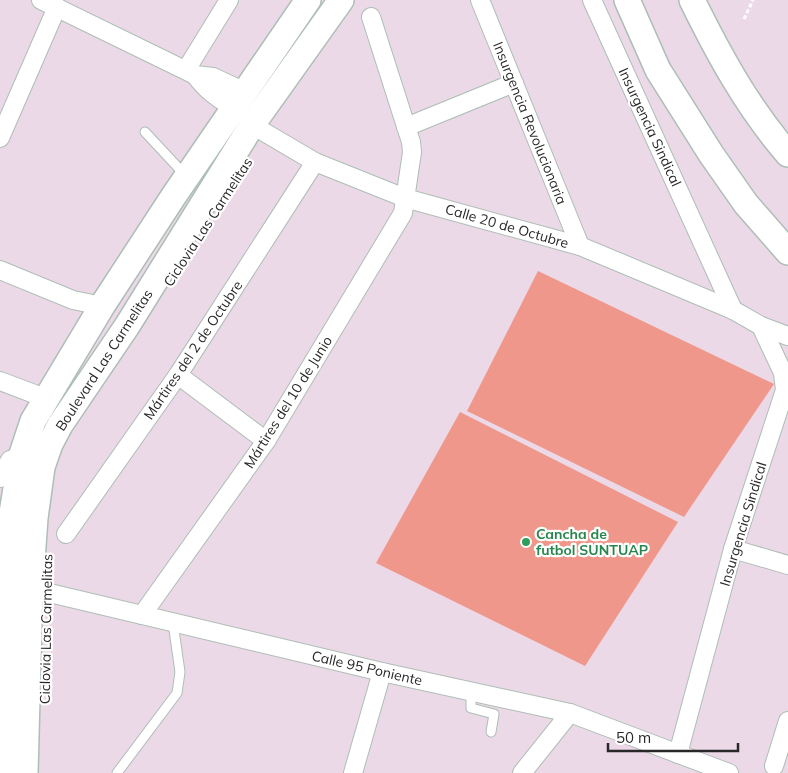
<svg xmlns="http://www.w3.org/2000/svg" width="788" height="773" font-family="Mulish,sans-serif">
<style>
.pitch{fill:#f0978b}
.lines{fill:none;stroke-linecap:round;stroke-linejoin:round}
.service-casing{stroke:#adbeb6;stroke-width:11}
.minor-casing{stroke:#adbeb6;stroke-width:20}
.secondary-casing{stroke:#adbeb6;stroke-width:28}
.path{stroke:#fff;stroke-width:3;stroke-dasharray:4 2.5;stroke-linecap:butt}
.service{stroke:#fff;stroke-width:9}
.minor{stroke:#fff;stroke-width:18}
.secondary{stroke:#fff;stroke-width:25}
.leisure-dot{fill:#2e9e5b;stroke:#fff;stroke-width:2}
.labels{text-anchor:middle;stroke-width:4.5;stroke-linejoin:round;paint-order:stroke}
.street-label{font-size:14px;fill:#282828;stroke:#fff}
.leisure-label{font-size:14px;font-weight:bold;fill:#27864d;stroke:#fff;text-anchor:start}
</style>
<rect width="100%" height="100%" fill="#ecd9e7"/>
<g class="pitch">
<polygon points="538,271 774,384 684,517 467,411"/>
<polygon points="460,412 678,522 585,666 376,563"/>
</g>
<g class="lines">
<defs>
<g id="service">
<polyline points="145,132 186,176"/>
<polyline points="471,691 471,708 494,714 491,732"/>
<polyline points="117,773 177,693 180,672 173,623"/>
</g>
<g id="minor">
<polyline points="41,0 195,75 213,77 245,92"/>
<polyline points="480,0 580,246"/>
<polyline points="592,0 733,310"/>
<polyline points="186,70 229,0"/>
<path d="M195 75C206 90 217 98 234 108"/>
<polyline points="252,125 315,162 405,198 580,246 733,310 761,326 788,336"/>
<polyline points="406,127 514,83"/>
<polyline points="0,138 57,7"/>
<polyline points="0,270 73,300 102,306"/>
<polyline points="178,375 266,441"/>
<polyline points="0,381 45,398"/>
<polyline points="0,478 10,460 21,457"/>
<polyline points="66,534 178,375 315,162"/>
<polyline points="733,549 788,565"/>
<polyline points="20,586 382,672 570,713 729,773"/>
<polyline points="142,615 266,441 403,213 412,152 411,142 371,17"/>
<polyline points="678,754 733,549 785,390 783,373 761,326"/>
<polyline points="774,766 788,721"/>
<polyline points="353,773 382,672"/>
<polyline points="522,773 570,713"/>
</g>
<g id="secondary">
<polyline points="627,0 658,70 711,154 746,204 788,252"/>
<path d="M692 0C719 55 748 108 788 154"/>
<polyline points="1,773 4,729 6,583 12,513 21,457 33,421 102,306 173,197 308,0"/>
<polyline points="25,773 30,588 35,518 42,467 50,444 60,425 127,326 252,125 341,0"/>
</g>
</defs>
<use href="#service" class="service-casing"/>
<use href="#minor" class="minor-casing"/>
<use href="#secondary" class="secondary-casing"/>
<polyline class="path" points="744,19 753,0"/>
<use href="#service" class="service"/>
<use href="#minor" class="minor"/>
<use href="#secondary" class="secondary"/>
</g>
<circle class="leisure-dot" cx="526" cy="542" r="5"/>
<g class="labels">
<g class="street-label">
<text transform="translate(530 123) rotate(68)" y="5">Insurgencia Revolucionaria</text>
<text transform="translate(650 127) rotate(65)" y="5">Insurgencia Sindical</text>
<text transform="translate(208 222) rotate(-57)" y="5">Ciclovia Las Carmelitas</text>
<text transform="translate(507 226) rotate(16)" y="5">Calle 20 de Octubre</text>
<text transform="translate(193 350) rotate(-56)" y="5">Mártires del 2 de Octubre</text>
<text transform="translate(104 360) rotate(-57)" y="5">Boulevard Las Carmelitas</text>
<text transform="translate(288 402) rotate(-58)" y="5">Mártires del 10 de Junio</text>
<text transform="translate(743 524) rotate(-73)" y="5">Insurgencia Sindical</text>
<text transform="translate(46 629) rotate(-89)" y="5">Ciclovia Las Carmelitas</text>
<text transform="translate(367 668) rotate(13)" y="5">Calle 95 Poniente</text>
</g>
<g class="leisure-label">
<text x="536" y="539">Cancha de<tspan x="536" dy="16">futbol SUNTUAP</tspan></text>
</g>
</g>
<path d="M608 743v8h130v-8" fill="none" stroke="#282828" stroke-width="2.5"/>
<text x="616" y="743" font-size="15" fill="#282828" stroke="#ffffff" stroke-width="4" paint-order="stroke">50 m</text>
</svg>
